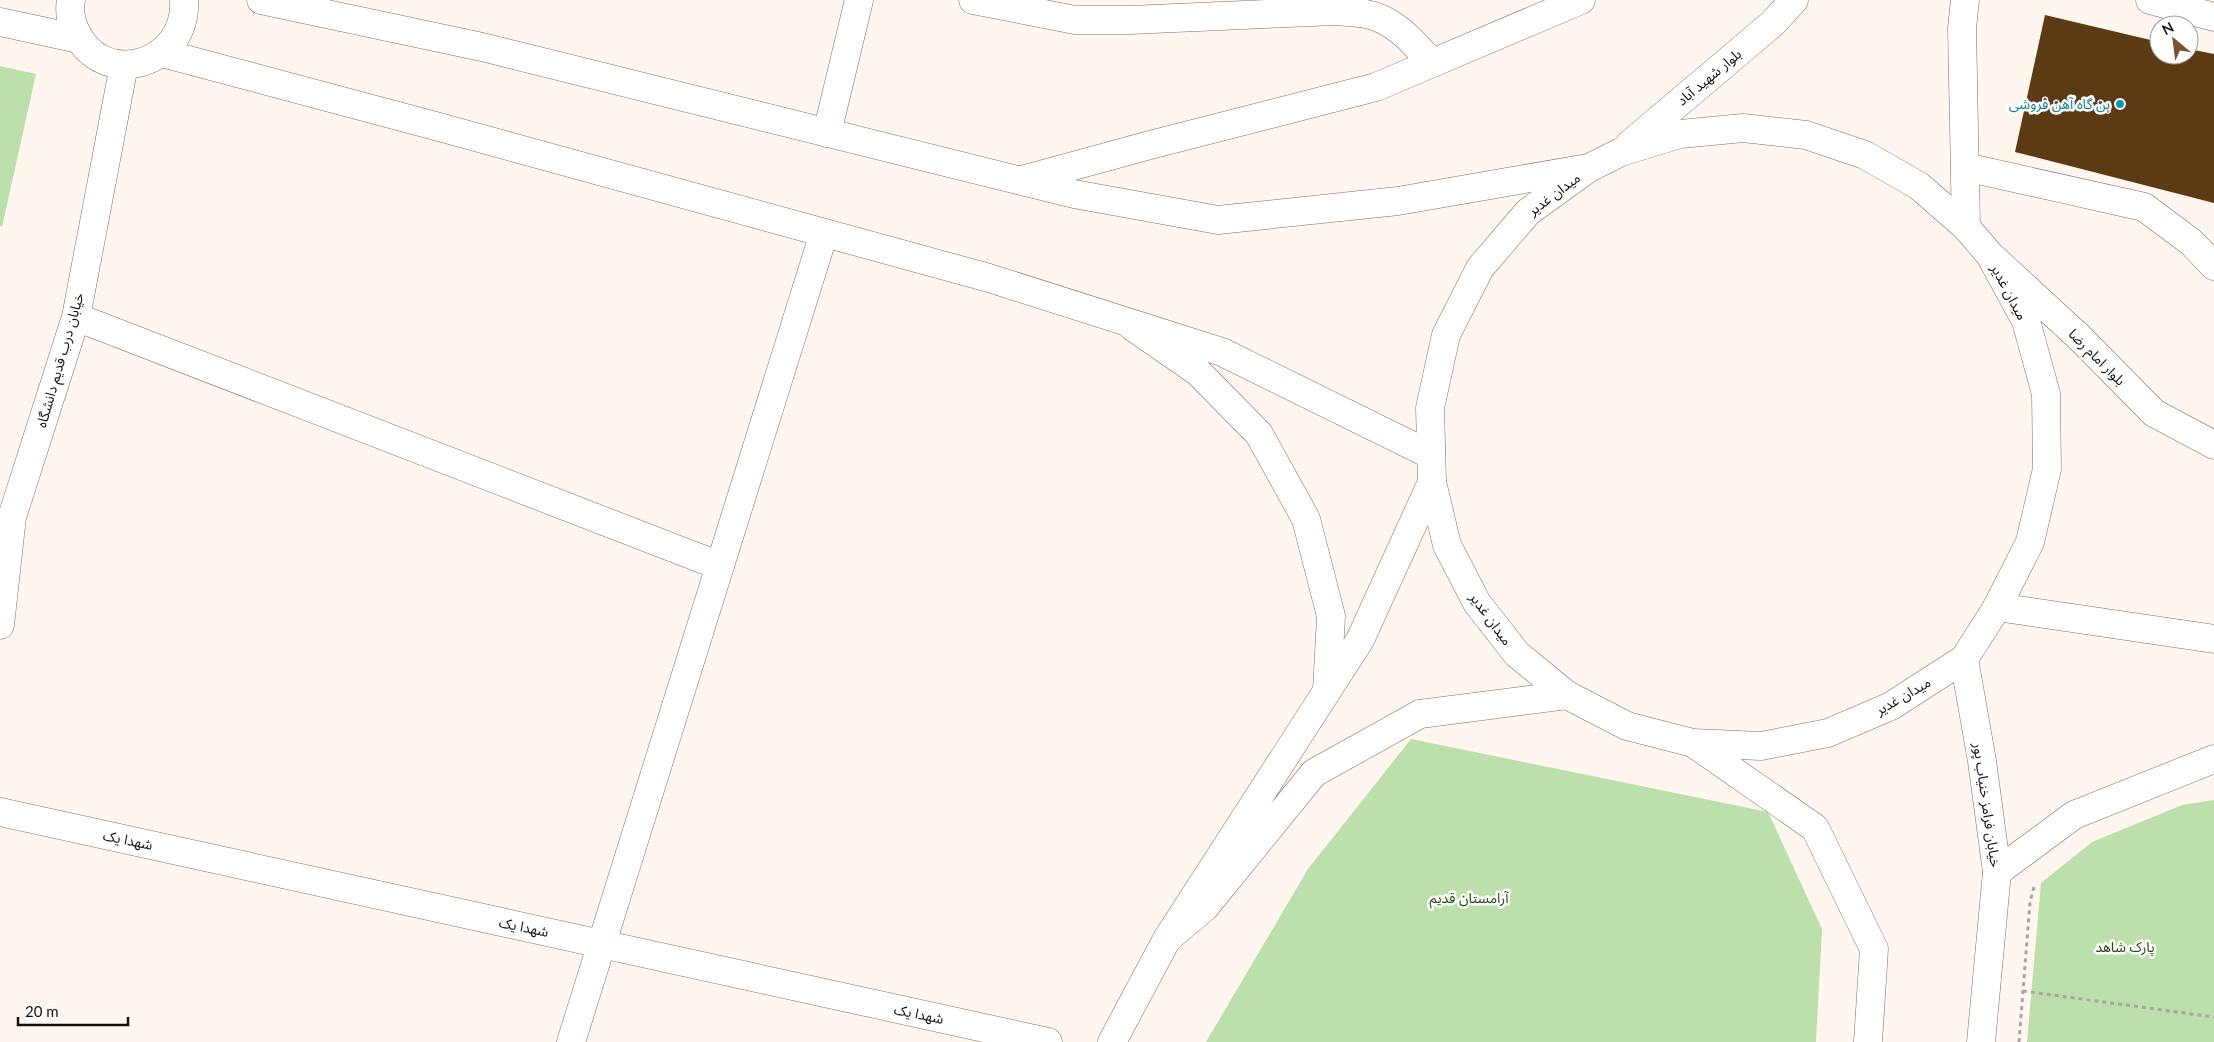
<svg xmlns="http://www.w3.org/2000/svg" width="2214" height="1042" font-family="Lato,'Noto Sans Arabic',sans-serif">
<style>
.green{fill:#bce0ab}
.building{fill:#5b3a14}
.lines{fill:none;stroke-linecap:round;stroke-linejoin:round}
.minor-casing{stroke:#806d61;stroke-width:29}
.tertiary-casing{stroke:#806d61;stroke-width:29}
.secondary-casing{stroke:#806d61;stroke-width:29}
.path{stroke:#aca49f;stroke-width:3;stroke-dasharray:4 4;stroke-linecap:butt}
.minor{stroke:#fff;stroke-width:28}
.tertiary{stroke:#fff;stroke-width:28}
.secondary{stroke:#fff;stroke-width:28}
.culture-dot{fill:#0f9aa8;stroke:#fff;stroke-width:2}
.labels{text-anchor:middle;stroke-width:5;stroke-linejoin:round;paint-order:stroke}
.street-label{font-size:14px;fill:#150e0a;stroke:#fff}
.culture-label{font-size:14px;fill:#0d838f;stroke:#fff;text-anchor:end}
.park-label{font-size:14px;fill:#23460d;stroke:#fff}
</style>
<rect width="100%" height="100%" fill="#fff6f0"/>
<g class="green">
<polygon points="0,66 36,74 2,227 0,226"/>
<polygon points="1411,739 1768,812 1822,929 1816,1042 1206,1042 1308,869"/>
<polygon points="2214,800 2214,1042 2027,1042 2041,883 2092,842 2182,805"/>
</g>
<polygon class="building" points="2045,15 2159,42 2159,55 2189,55 2189,49 2214,54 2214,203 2015,152"/>
<g class="lines">
<defs>
<g id="minor">
<path d="M973 0 1075 20H1130L1334 11C1345 12 1356 12 1366 14 1394 19 1414 43 1432 63"/>
<polyline points="2150,0 2214,17"/>
<polyline points="827,133 859,0"/>
<polyline points="1965,167 2144,207 2191,242 2214,266"/>
<polyline points="76,317 720,566"/>
<polyline points="1133,327 1198,372 1259,434 1306,519 1331,616 1327,690"/>
<polyline points="1432,482 1360,640 1167,939 1205,907 1314,773 1420,714 1567,695"/>
<polyline points="0,625 12,517 76,317 124,65"/>
<polyline points="0,812 1048,1042"/>
<polyline points="1997,872 2074,815 2214,759"/>
<polyline points="571,1042 824,233"/>
<polyline points="1112,1042 1167,939"/>
</g>
<g id="tertiary">
<polyline points="1964,659 1982,761 1997,872 1981,1042"/>
<polyline points="1693,743 1815,828 1874,949 1868,1042"/>
</g>
<g id="secondary">
<path d="M71 0C69 10 71 21 75 30 102 91 188 65 184 0"/>
<polyline points="261,0 482,47 1074,194 1218,220 1398,201 1582,169"/>
<polyline points="1965,0 1962,28 1966,227"/>
<polyline points="0,22 79,39"/>
<polyline points="162,53 439,127 989,278 1222,352 1431,455"/>
<polyline points="1630,144 1773,23 1794,0"/>
<polyline points="1022,180 1150,145 1376,87 1581,0"/>
<polyline points="1990,255 2026,321 2046,394 2047,469 2030,542 1996,609 1964,659 1891,706 1828,733 1761,746 1693,743 1627,726 1567,695 1517,654 1477,603 1447,545 1432,482 1430,408 1446,335 1480,268 1528,212 1589,168 1621,152 1680,134 1743,128 1806,135 1865,155 1919,186 1966,227 1990,255 2080,338 2154,413 2214,445"/>
<polyline points="1997,607 2214,639"/>
</g>
</defs>
<use href="#minor" class="minor-casing"/>
<use href="#tertiary" class="tertiary-casing"/>
<use href="#secondary" class="secondary-casing"/>
<g class="path">
<polyline points="2023,991 2214,1017"/>
<polyline points="2019,1042 2030,902 2034,887"/>
</g>
<use href="#minor" class="minor"/>
<use href="#tertiary" class="tertiary"/>
<use href="#secondary" class="secondary"/>
</g>
<circle class="culture-dot" cx="2120" cy="104" r="5"/>
<g class="labels">
<g class="street-label">
<text transform="translate(1709 77) rotate(-40)" y="5">بلوار شهید آباد</text>
<text transform="translate(1554 194) rotate(-37)" y="5">میدان غدیر</text>
<text transform="translate(2009 292) rotate(62)" y="5">میدان غدیر</text>
<text transform="translate(2097 357) rotate(45)" y="5">بلوار امام رضا</text>
<text transform="translate(60 360) rotate(-74)" y="5">خیابان درب قدیم دانشگاه</text>
<text transform="translate(1491 619) rotate(54)" y="5">میدان غدیر</text>
<text transform="translate(1903 696) rotate(-30)" y="5">میدان غدیر</text>
<text transform="translate(1987 805) rotate(82)" y="5">خیابان فرامز خنیاب پور</text>
<text transform="translate(128 840) rotate(12)" y="5">شهدا یک</text>
<text transform="translate(524 927) rotate(12)" y="5">شهدا یک</text>
<text transform="translate(919 1014) rotate(12)" y="5">شهدا یک</text>
</g>
<g class="culture-label">
<text x="2110" y="109">بن گاه آهن فروشی</text>
</g>
<g class="park-label">
<text x="1469" y="903">آرامستان قدیم</text>
<text x="2125" y="952">پارک شاهد</text>
</g>
</g>
<g transform="translate(2174 40) rotate(331)"><circle r="24" fill="#ffffff" stroke="#a19f9d"/>
<path d="M0-4L9 19L0 12L-9 19Z" fill="#78532d"/>
<text y="-8" font-size="14" font-weight="bold" text-anchor="middle" fill="#150e0a">N</text>
</g>
<path d="M18 1017v8h110v-8" fill="none" stroke="#150e0a" stroke-width="2.5"/>
<text x="25" y="1017" font-size="15" fill="#150e0a" stroke="#ffffff" stroke-width="4" paint-order="stroke">20 m</text>
</svg>
